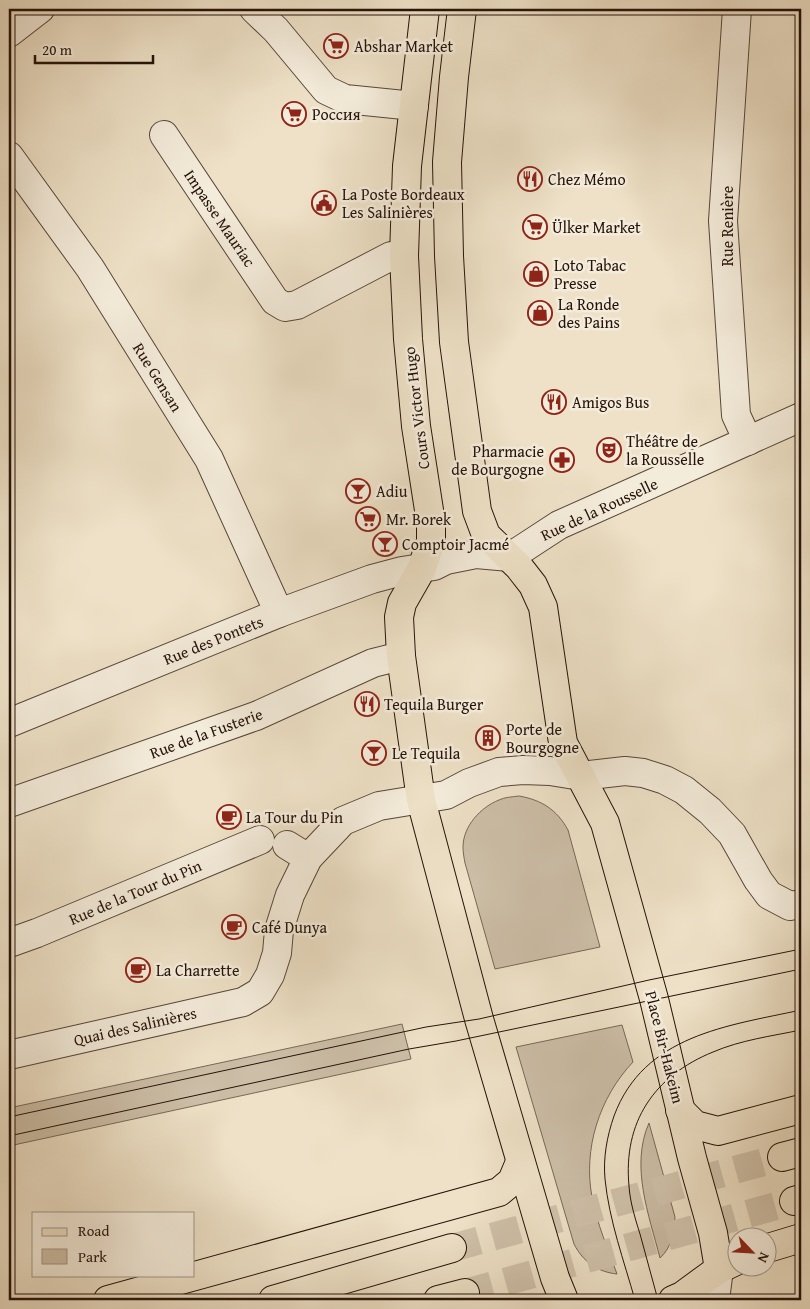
<svg xmlns="http://www.w3.org/2000/svg" width="810" height="1309" font-family="'Gentium Book Plus',serif">
<style>
.green{fill:#ccbea7;stroke:#786858}
.lines{fill:none;stroke-linecap:round;stroke-linejoin:round}
.major-tunnel{stroke:#d0c2ab;stroke-width:28;stroke-dasharray:28 14;stroke-linecap:butt}
.minor-casing{stroke:#574639;stroke-width:30}
.major-casing{stroke:#25120a;stroke-width:30}
.minor{stroke:#f4ecdb;stroke-width:28}
.major{stroke:#eee1c7;stroke-width:28}
.tram{stroke:#25120a;stroke-width:1}
.labels{text-anchor:middle;stroke-width:5;stroke-linejoin:round;paint-order:stroke}
.poi-label{font-size:16px;fill:#25120a;stroke:#f4ecdb;text-anchor:start}
.street-label{font-size:16px;fill:#25120a;stroke:#f4ecdb}
</style>
<rect width="100%" height="100%" fill="#eee1c7"/>
<filter id="stains"><feTurbulence type="fractalNoise" baseFrequency=".004" numOctaves="4"/><feColorMatrix values="0 0 0 0 .2 0 0 0 0 .09 0 0 0 0 .02 0 0 0 .5 -.17"/></filter>
<radialGradient id="worn" r=".72"><stop offset=".6" stop-color="#630" stop-opacity="0"/><stop offset="1" stop-color="#630" stop-opacity=".3"/></radialGradient>
<g class="green">
<path d="M519 796C542 800 557 810 568 830L600 947 495 969 465 863C464 858 463 852 463 847 463 826 481 807 499 800 505 797 512 797 519 796Z"/>
<polygon points="402,1024 411,1059 9,1146 9,1108"/>
<path d="M622 1025 633 1062C599 1098 583 1149 592 1197 597 1224 608 1249 617 1274 598 1272 583 1262 574 1244L516 1047Z"/>
<path d="M649 1123 675 1217C674 1232 672 1247 660 1258 649 1215 630 1166 649 1123Z"/>
</g>
<g class="lines">
<g class="major-tunnel">
<polyline points="452,1248 782,1157"/>
<polyline points="465,1293 794,1201"/>
</g>
<defs>
<g id="minor">
<polyline points="254,9 276,30 326,90 345,99 414,106"/>
<polyline points="737,9 723,221 736,415 748,441"/>
<polyline points="9,33 40,9"/>
<polyline points="164,135 275,301 285,307 297,305 391,256 404,256"/>
<polyline points="9,156 90,268 209,459 279,613"/>
<polyline points="9,723 279,613 372,579 402,571 434,566 446,560 476,554 510,557 559,525 801,417"/>
<polyline points="9,803 256,716 373,663 401,656"/>
<polyline points="287,845 308,858"/>
<polyline points="9,943 37,933 260,840"/>
<polyline points="9,1055 243,1002 260,992 270,975 277,953 279,930 290,895 308,858 343,821 379,806 446,795 469,783 499,772 523,770 550,771 581,776 625,771 643,773 665,780 684,790 710,811 732,834 758,880 769,895 790,906 801,904"/>
<polyline points="715,1300 719,1269"/>
</g>
<g id="major">
<polyline points="425,9 407,166 404,256 408,339 416,426 431,523 431,541 422,568 402,603 399,617 401,656 421,800 479,1019 555,1278 564,1300"/>
<polyline points="462,9 454,77 447,162 449,256 454,342 477,511 486,535 519,567 533,585 543,607 563,743 605,823 654,999 692,1158 713,1233 719,1269"/>
<polyline points="680,1110 695,1125 718,1131 801,1109"/>
<polyline points="782,1157 801,1152"/>
<polyline points="794,1201 801,1199"/>
<polyline points="768,1248 801,1238"/>
<polyline points="108,1300 499,1192 512,1181 520,1162"/>
<polyline points="273,1300 452,1248"/>
<polyline points="438,1300 465,1293"/>
<polyline points="673,1300 682,1296 719,1269 738,1260"/>
</g>
</defs>
<use href="#minor" class="minor-casing"/>
<use href="#major" class="major-casing"/>
<use href="#minor" class="minor"/>
<use href="#major" class="major"/>
<g class="tram">
<polyline points="9,1117 426,1027 479,1019 649,980 801,949"/>
<polyline points="9,1136 409,1049 456,1041 801,969"/>
<path d="M635 1300C624 1261 609 1220 605 1179 603 1158 607 1136 614 1116 644 1035 727 1026 801 1010"/>
<path d="M658 1300C652 1278 646 1256 640 1234 635 1218 630 1202 629 1186 623 1122 654 1076 713 1052 741 1040 772 1036 801 1030"/>
</g>
</g>
<defs>
<symbol id="supermarket-ring" viewBox="-11 -11 22 22"><circle r="9.5" fill="#f4ecdb" stroke="#8f2418" stroke-width="1.5"/><path d="M-6-5.5h2.5l.6 2H6L4.5 2H-2.5L-4.4-4H-6ZM-1.5 3.2a1.3 1.3 0 1 0 .1 0ZM3 3.2a1.3 1.3 0 1 0 .1 0Z" fill="#8f2418"/></symbol>
<symbol id="restaurant-ring" viewBox="-11 -11 22 22"><circle r="9.5" fill="#f4ecdb" stroke="#8f2418" stroke-width="1.5"/><path d="M-5-6h1v4h1v-4h1v4h1v-4h1v5L-1.5 .5V6h-2V.5L-5-1ZM5-6V6H3V1.5H1.5Q1.5-4 5-6Z" fill="#8f2418"/></symbol>
<symbol id="civic-ring" viewBox="-11 -11 22 22"><circle r="9.5" fill="#f4ecdb" stroke="#8f2418" stroke-width="1.5"/><path d="M-.6-6.5H3V-4.5H.6V-3L4-1V1h2V6H-6V1h2V-1L-.6-3ZM-1.2 2.5V6h2.4V2.5Z" fill="#8f2418"/></symbol>
<symbol id="shop-ring" viewBox="-11 -11 22 22"><circle r="9.5" fill="#f4ecdb" stroke="#8f2418" stroke-width="1.5"/><path d="M-5-2.5h2.3a2.7 3.5 0 0 1 5.4 0H5L5.5 6h-11ZM-1.5-2.5h3a1.5 2.3 0 0 0-3 0Z" fill="#8f2418"/></symbol>
<symbol id="theatre-ring" viewBox="-11 -11 22 22"><circle r="9.5" fill="#f4ecdb" stroke="#8f2418" stroke-width="1.5"/><path d="M-5-5.5Q0-4 5-5.5V0Q5 5 0 6Q-5 5-5 0ZM-3.3-2.5H-1v1.5H-3.3ZM1-2.5H3.3v1.5H1ZM-2.8 1Q0 5.5 2.8 1Z" fill="#8f2418"/></symbol>
<symbol id="pharmacy-ring" viewBox="-11 -11 22 22"><circle r="9.5" fill="#f4ecdb" stroke="#8f2418" stroke-width="1.5"/><path d="M-2-6h4v4h4v4h-4v4h-4v-4h-4v-4h4Z" fill="#8f2418"/></symbol>
<symbol id="bar-ring" viewBox="-11 -11 22 22"><circle r="9.5" fill="#f4ecdb" stroke="#8f2418" stroke-width="1.5"/><path d="M-6-5H6L.8 .8V4.5H3.5V6h-7V4.5H-.8V.8Z" fill="#8f2418"/></symbol>
<symbol id="building-ring" viewBox="-11 -11 22 22"><circle r="9.5" fill="#f4ecdb" stroke="#8f2418" stroke-width="1.5"/><path d="M-4-6H4V6H1V3H-1V6H-4ZM-2.5-4.3h1.7v1.8h-1.7ZM.8-4.3h1.7v1.8H.8ZM-2.5-1h1.7V.8h-1.7ZM.8-1h1.7V.8H.8Z" fill="#8f2418"/></symbol>
<symbol id="cafe-ring" viewBox="-11 -11 22 22"><circle r="9.5" fill="#f4ecdb" stroke="#8f2418" stroke-width="1.5"/><path d="M-5.5-4.5H6V0H3Q3 3.5 0 3.5H-2.5Q-5.5 3.5-5.5 0ZM3-3.2v2h1.7v-2ZM-6 4.5H4V6H-6Z" fill="#8f2418"/></symbol>
</defs>
<g fill-rule="evenodd">
<use href="#supermarket-ring" x="322" y="32" width="28" height="28"/>
<use href="#supermarket-ring" x="280" y="100" width="28" height="28"/>
<use href="#restaurant-ring" x="516" y="165" width="28" height="28"/>
<use href="#civic-ring" x="310" y="189" width="28" height="28"/>
<use href="#supermarket-ring" x="521" y="213" width="28" height="28"/>
<use href="#shop-ring" x="522" y="260" width="28" height="28"/>
<use href="#shop-ring" x="526" y="299" width="28" height="28"/>
<use href="#restaurant-ring" x="540" y="388" width="28" height="28"/>
<use href="#theatre-ring" x="595" y="436" width="28" height="28"/>
<use href="#pharmacy-ring" x="548" y="446" width="28" height="28"/>
<use href="#bar-ring" x="344" y="477" width="28" height="28"/>
<use href="#supermarket-ring" x="354" y="505" width="28" height="28"/>
<use href="#bar-ring" x="371" y="530" width="28" height="28"/>
<use href="#restaurant-ring" x="353" y="690" width="28" height="28"/>
<use href="#building-ring" x="474" y="724" width="28" height="28"/>
<use href="#bar-ring" x="360" y="739" width="28" height="28"/>
<use href="#cafe-ring" x="215" y="803" width="28" height="28"/>
<use href="#cafe-ring" x="220" y="913" width="28" height="28"/>
<use href="#cafe-ring" x="124" y="956" width="28" height="28"/>
</g>
<g class="labels">
<g class="poi-label">
<text x="354" y="52">Abshar Market</text>
<text x="312" y="120">Россия</text>
<text x="548" y="185">Chez Mémo</text>
<text x="342" y="200">La Poste Bordeaux<tspan x="342" dy="18">Les Salinières</tspan></text>
<text x="552" y="233">Ülker Market</text>
<text x="554" y="271">Loto Tabac<tspan x="554" dy="18">Presse</tspan></text>
<text x="558" y="310">La Ronde<tspan x="558" dy="18">des Pains</tspan></text>
<text x="572" y="408">Amigos Bus</text>
<text x="626" y="447">Théâtre de<tspan x="626" dy="18">la Rousselle</tspan></text>
<text x="544" y="457" text-anchor="end">Pharmacie<tspan x="544" dy="18">de Bourgogne</tspan></text>
<text x="376" y="497">Adiu</text>
<text x="386" y="525">Mr. Borek</text>
<text x="402" y="550">Comptoir Jacmé</text>
<text x="384" y="710">Tequila Burger</text>
<text x="506" y="735">Porte de<tspan x="506" dy="18">Bourgogne</tspan></text>
<text x="392" y="759">Le Tequila</text>
<text x="246" y="823">La Tour du Pin</text>
<text x="252" y="933">Café Dunya</text>
<text x="156" y="976">La Charrette</text>
</g>
<g class="street-label">
<text transform="translate(220 218) rotate(56)" y="6">Impasse Mauriac</text>
<text transform="translate(727 226) rotate(-90)" y="6">Rue Renière</text>
<text transform="translate(158 377) rotate(58)" y="6">Rue Gensan</text>
<text transform="translate(416 408) rotate(-97)" y="6">Cours Victor Hugo</text>
<text transform="translate(599 509) rotate(-25)" y="6">Rue de la Rousselle</text>
<text transform="translate(213 640) rotate(-22)" y="6">Rue des Pontets</text>
<text transform="translate(206 733) rotate(-20)" y="6">Rue de la Fusterie</text>
<text transform="translate(135 892) rotate(-23)" y="6">Rue de la Tour du Pin</text>
<text transform="translate(135 1026) rotate(-13)" y="6">Quai des Salinières</text>
<text transform="translate(665 1047) rotate(76)" y="6">Place Bir-Hakeim</text>
</g>
</g>
<rect width="810" height="1309" fill="none" stroke="#eee1c7" stroke-width="30"/>
<rect x="10" y="10" width="790" height="1289" fill="none" stroke="#25120a" stroke-width="2.5"/>
<rect x="15" y="15" width="780" height="1279" fill="none" stroke="#25120a"/>
<rect x="32" y="1212" width="162" height="65" fill="#f4ecdb" stroke="#a19587"/>
<rect x="42" y="1228" width="25" height="8" fill="#eee1c7" stroke="#a19587"/>
<text x="78" y="1236" font-size="15" fill="#25120a">Road</text>
<rect x="42" y="1249" width="25" height="15" fill="#ccbea7" stroke="#a19587"/>
<text x="78" y="1262" font-size="15" fill="#25120a">Park</text>
<g transform="translate(752 1252) rotate(115)"><circle r="24" fill="#f4ecdb" stroke="#a19587"/>
<path d="M0-4L9 19L0 12L-9 19Z" fill="#8f2418"/>
<text y="-8" font-size="14" font-weight="bold" text-anchor="middle" fill="#25120a">N</text>
</g>
<path d="M35 55v8h118v-8" fill="none" stroke="#25120a" stroke-width="2.5"/>
<text x="42" y="55" font-size="15" fill="#25120a" stroke="#f4ecdb" stroke-width="4" paint-order="stroke">20 m</text>
<rect width="100%" height="100%" filter="url(#stains)"/>
<rect width="100%" height="100%" fill="url(#worn)"/>
</svg>
